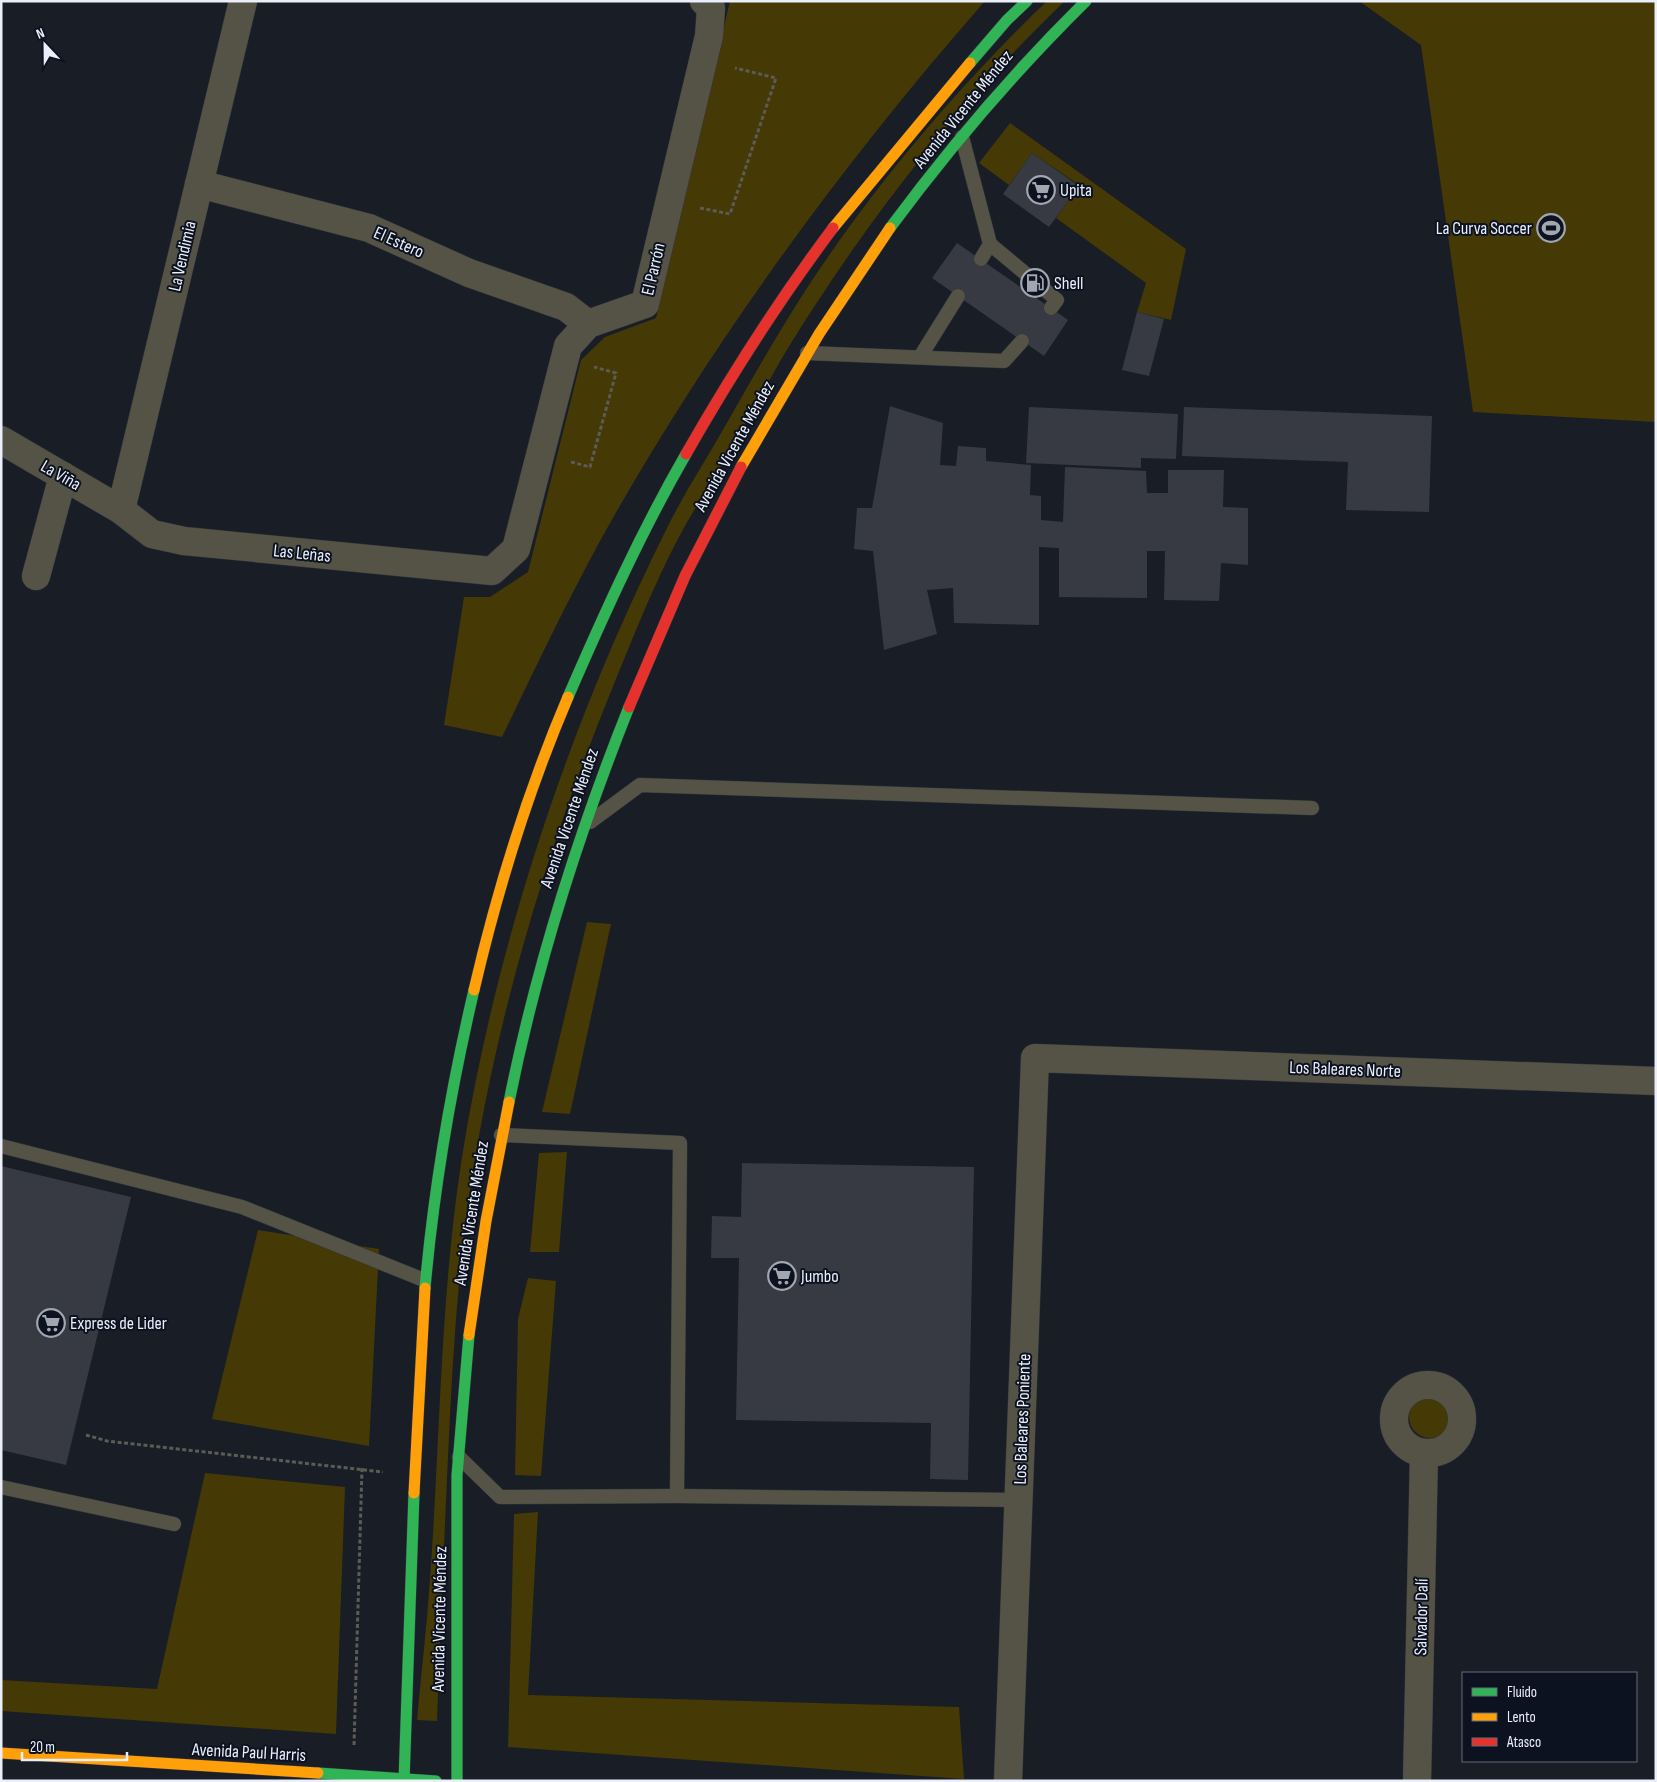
<svg xmlns="http://www.w3.org/2000/svg" width="1657" height="1782" font-family="'Sofia Sans Condensed',sans-serif">
<style>
.green{fill:#453905}
.building{fill:#373a42}
.lines{fill:none;stroke-linecap:round;stroke-linejoin:round}
.lane-casing{stroke:#33373e;stroke-width:15}
.street-casing{stroke:#33373e;stroke-width:29}
.fast-casing{stroke:#33373e;stroke-width:12}
.slow-casing{stroke:#33373e;stroke-width:12}
.jam-casing{stroke:#33373e;stroke-width:12}
.path{stroke:#5c5b55;stroke-width:3;stroke-dasharray:4 2.5;stroke-linecap:butt}
.lane{stroke:#555346;stroke-width:14}
.street{stroke:#555346;stroke-width:28}
.fast{stroke:#30b455;stroke-width:11}
.slow{stroke:#ff9f0a;stroke-width:11}
.jam{stroke:#e5322d;stroke-width:11}
.labels{text-anchor:middle;stroke-width:4;stroke-linejoin:round;paint-order:stroke}
.street-label{font-size:18px;fill:#eaeffa;stroke:#0c1220}
.poi-label{font-size:18px;fill:#eaeffa;stroke:#0c1220;text-anchor:start}
</style>
<rect width="100%" height="100%" fill="#191d25"/>
<g class="green">
<path d="M730 1H985C845 161 720 331 614 516 573 588 538 663 502 737L444 725 464 597H490L528 572 581 360 605 337 656 318Z"/>
<path d="M1047 1H1065C958 103 865 223 788 348 770 378 754 409 737 439 718 472 697 503 679 537 654 584 634 635 614 684 554 830 507 981 479 1136 459 1242 453 1350 448 1457 444 1545 440 1633 437 1721L417 1720C421 1673 427 1626 430 1579 441 1428 440 1277 467 1127 504 920 573 716 667 528 685 491 708 457 728 421 753 377 778 333 805 291 872 188 958 86 1047 1Z"/>
<polygon points="1359,1 1656,1 1656,422 1473,412 1421,45"/>
<polygon points="1010,123 1186,249 1171,320 1137,312 1146,283 1056,218 1079,185 1032,153 1009,185 979,163"/>
<polygon points="587,922 611,924 570,1114 542,1112"/>
<polygon points="567,1152 559,1252 530,1252 539,1153"/>
<polygon points="258,1230 379,1249 369,1446 212,1419"/>
<polygon points="528,1278 556,1281 541,1476 515,1475 518,1319"/>
<circle cx="1430" cy="1417" r="21"/>
<polygon points="205,1473 345,1487 336,1734 1,1711 1,1680 157,1689"/>
<polygon points="538,1512 528,1695 959,1707 964,1779 508,1747 514,1514"/>
</g>
<g class="building">
<polygon points="1032,153 1079,186 1049,227 1003,194"/>
<polygon points="957,243 1068,320 1044,356 932,278"/>
<polygon points="1137,312 1164,319 1149,376 1122,370"/>
<polygon points="890,406 943,423 940,465 956,466 958,446 986,448 986,461 1031,465 1030,495 1041,496 1041,520 1063,522 1065,467 1146,471 1147,493 1168,493 1168,470 1224,470 1223,507 1248,508 1248,565 1221,563 1219,601 1164,600 1165,551 1147,551 1147,598 1059,597 1059,548 1039,547 1039,625 954,623 953,588 927,590 937,634 884,650 873,551 854,549 857,508 872,508"/>
<polygon points="1029,407 1178,414 1176,459 1141,458 1141,468 1026,463"/>
<polygon points="1184,407 1432,416 1429,512 1346,510 1348,462 1182,456"/>
<polygon points="742,1163 974,1167 968,1480 930,1479 931,1423 736,1420 739,1258 711,1258 712,1216 741,1217"/>
<polygon points="1,1166 131,1197 66,1465 1,1450"/>
</g>
<g class="lines">
<defs>
<g id="lane">
<polyline points="962,137 990,244 981,259"/>
<polyline points="990,244 1057,300 1051,308"/>
<polyline points="807,353 1004,361 1022,341"/>
<polyline points="920,357 958,296"/>
<polyline points="590,822 640,785 1312,808"/>
<polyline points="501,1135 680,1143 677,1496"/>
<polyline points="1,1146 242,1207 424,1280"/>
<polyline points="459,1457 500,1497 677,1496 1020,1500"/>
<polyline points="1,1487 174,1524"/>
</g>
<g id="street">
<polyline points="199,184 369,228 469,273 566,307 588,324"/>
<polyline points="1,440 121,510 152,534 184,541 492,571 516,549 568,346 588,324 645,304 709,36 711,8 704,1"/>
<polyline points="121,510 243,1"/>
<polyline points="36,576 63,476"/>
<circle cx="1428" cy="1419" r="34"/>
<polyline points="1008,1781 1035,1058 1656,1081"/>
<polyline points="1417,1781 1424,1453"/>
</g>
<g id="fast">
<polyline points="970,63 1007,20 1027,1"/>
<path d="M890 228C950 147 1014 72 1086 1"/>
<path d="M568 697C604 614 641 532 686 454"/>
<path d="M509 1102C536 967 578 835 629 707"/>
<path d="M425 1288C434 1187 451 1088 474 990"/>
<polyline points="318,1773 436,1781"/>
<polyline points="404,1781 414,1493"/>
<polyline points="457,1781 457,1475 469,1335"/>
</g>
<g id="slow">
<polyline points="833,228 970,63"/>
<polyline points="741,467 819,334 890,228"/>
<path d="M474 990C497 891 528 791 568 697"/>
<polyline points="469,1335 486,1221 509,1102"/>
<polyline points="414,1493 425,1288"/>
<polyline points="1,1753 318,1773"/>
</g>
<g id="jam">
<path d="M686 454C731 375 779 300 833 228"/>
<polyline points="629,707 685,576 741,467"/>
</g>
</defs>
<use href="#lane" class="lane-casing"/>
<use href="#street" class="street-casing"/>
<use href="#fast" class="fast-casing"/>
<use href="#slow" class="slow-casing"/>
<use href="#jam" class="jam-casing"/>
<g class="path">
<polyline points="700,208 730,214 776,78 735,68"/>
<polyline points="571,462 590,467 616,373 594,367"/>
<polyline points="86,1435 107,1441 383,1472"/>
<polyline points="354,1745 362,1468"/>
</g>
<use href="#lane" class="lane"/>
<use href="#street" class="street"/>
<use href="#fast" class="fast"/>
<use href="#slow" class="slow"/>
<use href="#jam" class="jam"/>
</g>
<defs>
<symbol id="supermarket-ring" viewBox="-11 -11 22 22"><circle r="9.5" fill="#0c1220" stroke="#a1a6af" stroke-width="1.5"/><path d="M-6-5.5h2.5l.6 2H6L4.5 2H-2.5L-4.4-4H-6ZM-1.5 3.2a1.3 1.3 0 1 0 .1 0ZM3 3.2a1.3 1.3 0 1 0 .1 0Z" fill="#a1a6af"/></symbol>
<symbol id="stadium-ring" viewBox="-11 -11 22 22"><circle r="9.5" fill="#0c1220" stroke="#a1a6af" stroke-width="1.5"/><path d="M0-5a6.5 5 0 1 0 0 10a6.5 5 0 1 0 0-10ZM-3.5-1.8h7v3.6h-7Z" fill="#a1a6af"/></symbol>
<symbol id="fuel-ring" viewBox="-11 -11 22 22"><circle r="9.5" fill="#0c1220" stroke="#a1a6af" stroke-width="1.5"/><path d="M-5.5-6h7V0h2V4h1.3V-2.5L3-4.5l.8-.8L6-3V5H2.5V1h-1V6h-7ZM-4.2-4.7v3.2H.2V-4.7Z" fill="#a1a6af"/></symbol>
</defs>
<g fill-rule="evenodd">
<use href="#supermarket-ring" x="1025" y="174" width="32" height="32"/>
<use href="#stadium-ring" x="1535" y="212" width="32" height="32"/>
<use href="#fuel-ring" x="1019" y="267" width="32" height="32"/>
<use href="#supermarket-ring" x="766" y="1260" width="32" height="32"/>
<use href="#supermarket-ring" x="35" y="1307" width="32" height="32"/>
</g>
<g class="labels">
<g class="street-label">
<text transform="translate(963 109) rotate(-51)" y="6">Avenida Vicente Méndez</text>
<text transform="translate(399 242) rotate(24)" y="6">El Estero</text>
<text transform="translate(182 256) rotate(-77)" y="6">La Vendimia</text>
<text transform="translate(653 269) rotate(-77)" y="6">El Parrón</text>
<text transform="translate(734 446) rotate(-61)" y="6">Avenida Vicente Méndez</text>
<text transform="translate(61 475) rotate(30)" y="6">La Viña</text>
<text transform="translate(302 553) rotate(6)" y="6">Las Leñas</text>
<text transform="translate(569 818) rotate(-71)" y="6">Avenida Vicente Méndez</text>
<text transform="translate(1345 1069) rotate(2)" y="6">Los Baleares Norte</text>
<text transform="translate(471 1213) rotate(-81)" y="6">Avenida Vicente Méndez</text>
<text transform="translate(1022 1419) rotate(-88)" y="6">Los Baleares Poniente</text>
<text transform="translate(1421 1617) rotate(-89)" y="6">Salvador Dalí</text>
<text transform="translate(439 1619) rotate(-89)" y="6">Avenida Vicente Méndez</text>
<text transform="translate(249 1752) rotate(3)" y="6">Avenida Paul Harris</text>
</g>
<g class="poi-label">
<text x="1060" y="196">Upita</text>
<text x="1532" y="234" text-anchor="end">La Curva Soccer</text>
<text x="1054" y="289">Shell</text>
<text x="801" y="1282">Jumbo</text>
<text x="70" y="1329">Express de Lider</text>
</g>
</g>
<rect width="1657" height="1782" fill="none" stroke="#eaeffa" stroke-width="5"/>
<rect x="1462" y="1672" width="175" height="90" fill="#0c1220" stroke="#656a77"/>
<rect x="1472" y="1688" width="25" height="8" fill="#30b455" stroke="#656a77"/>
<text x="1507" y="1697" font-size="15" fill="#eaeffa">Fluido</text>
<rect x="1472" y="1713" width="25" height="8" fill="#ff9f0a" stroke="#656a77"/>
<text x="1507" y="1722" font-size="15" fill="#eaeffa">Lento</text>
<rect x="1472" y="1738" width="25" height="8" fill="#e5322d" stroke="#656a77"/>
<text x="1507" y="1747" font-size="15" fill="#eaeffa">Atasco</text>
<g transform="translate(45 45) rotate(338)" stroke="#0c1220" stroke-width="4" paint-order="stroke">
<path d="M0-4L9 19L0 12L-9 19Z" fill="#eaeffa"/>
<text y="-8" font-size="14" font-weight="bold" text-anchor="middle" fill="#eaeffa">N</text>
</g>
<path d="M22 1752v8h105v-8" fill="none" stroke="#eaeffa" stroke-width="2.5"/>
<text x="30" y="1752" font-size="15" fill="#eaeffa" stroke="#0c1220" stroke-width="4" paint-order="stroke">20 m</text>
</svg>
